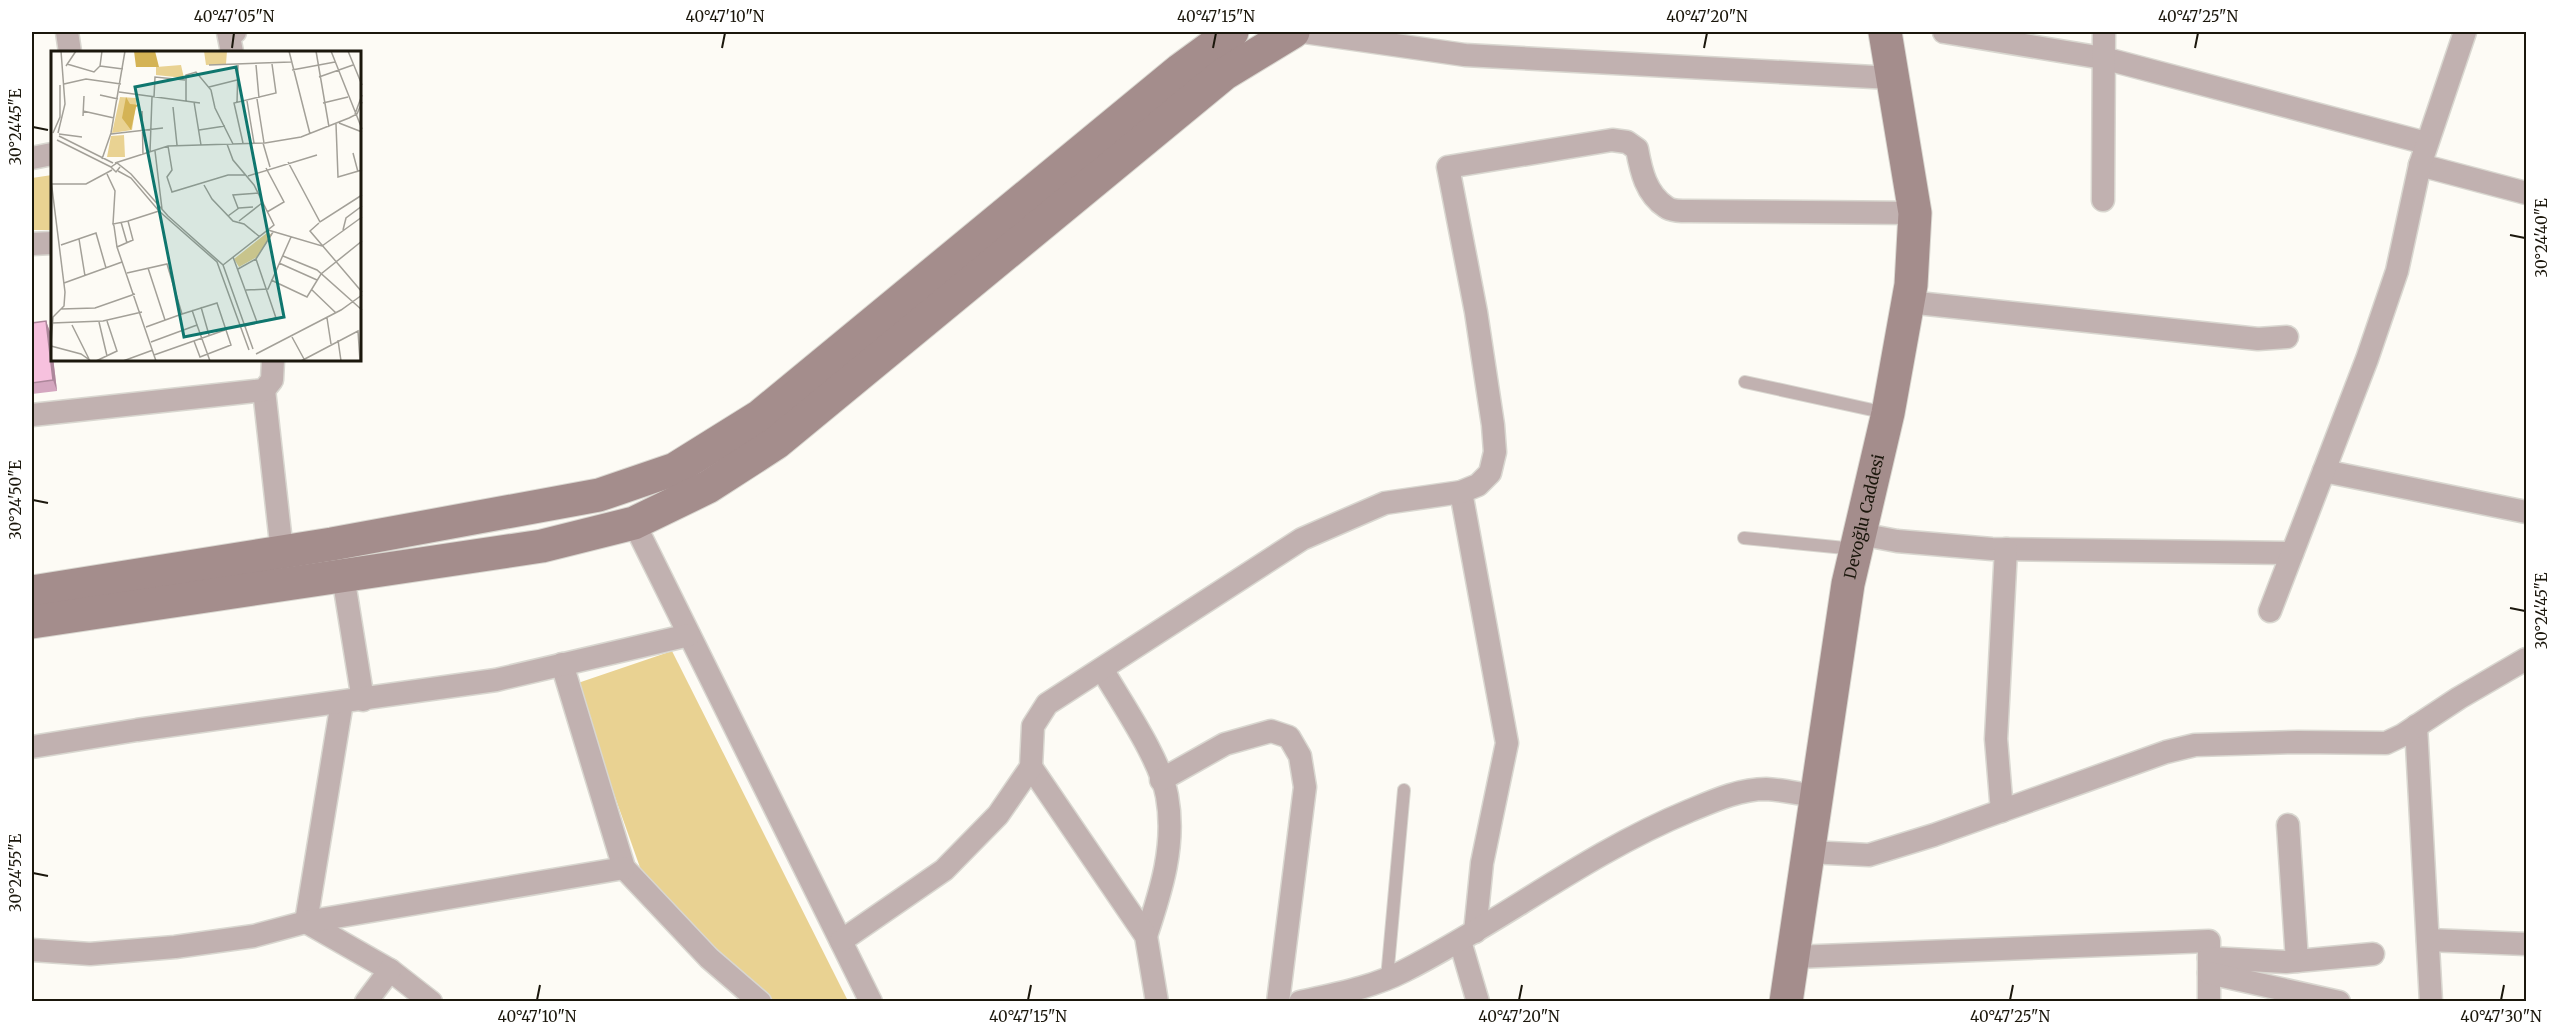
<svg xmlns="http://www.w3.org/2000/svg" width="2558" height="1033" font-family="Merriweather,serif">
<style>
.green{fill:#e9d292}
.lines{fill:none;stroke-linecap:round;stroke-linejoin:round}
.lane-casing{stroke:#d9d7d0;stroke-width:14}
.street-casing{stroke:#d9d7d0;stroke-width:25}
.secondary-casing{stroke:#d9d7d0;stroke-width:35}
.lane{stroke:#c1b1b0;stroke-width:12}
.street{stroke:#c1b1b0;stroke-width:22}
.secondary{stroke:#a48d8c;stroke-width:33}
.wall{fill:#d4a6bf}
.shaded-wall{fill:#ad879b}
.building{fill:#f7c1de;stroke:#ad879b;stroke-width:1.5}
.ticks{fill:none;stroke:#1b170c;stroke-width:2}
.labels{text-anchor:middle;stroke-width:4.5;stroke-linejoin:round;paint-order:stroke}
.street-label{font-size:16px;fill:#1b170c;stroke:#fff}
.inset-road{fill:none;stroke:#a3a098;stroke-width:1.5}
.view{fill:#0f766e;fill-opacity:0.15;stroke:#0f766e;stroke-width:3}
.inset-edge{fill:none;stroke:#1b170c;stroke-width:3}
.neatline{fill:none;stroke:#1b170c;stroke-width:2}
.ticks-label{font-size:15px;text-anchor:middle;fill:#1b170c}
</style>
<rect width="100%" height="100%" fill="#fdfbf5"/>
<g class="green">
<polygon points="52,175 52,230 32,230 32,178"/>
<polygon points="672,651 848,1001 769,1001 704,942 642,873 575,684"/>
</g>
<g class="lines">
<defs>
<g id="lane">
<polyline points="1745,382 1886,413"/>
<polyline points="1744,538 1855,549"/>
<polyline points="1387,978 1404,790"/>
</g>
<g id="street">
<polyline points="67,32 70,52"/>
<polyline points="1304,32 1465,55 1892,78"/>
<polyline points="1944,32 2103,58 2426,143"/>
<polyline points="232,52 228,32 235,32"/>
<polyline points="32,158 52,154"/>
<polyline points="2420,165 2526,193"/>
<polyline points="2103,200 2104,32"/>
<polyline points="32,244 52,243"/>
<polyline points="1908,302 2258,339 2287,337"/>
<polyline points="264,390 282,552"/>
<polyline points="32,415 264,390 272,380 273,360"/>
<polyline points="2324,471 2526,512"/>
<polyline points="1461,492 1507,743 1482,863 1475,932"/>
<polyline points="634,523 871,1002"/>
<polyline points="1860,534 1897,541 1992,549 2292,553"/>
<polyline points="343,576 363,700"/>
<polyline points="2270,611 2367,359 2397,271 2420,165 2465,32"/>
<polyline points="562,664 624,868 709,958 760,1002"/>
<path d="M1102 669C1122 704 1160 758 1167 796 1176 845 1161 891 1146 936"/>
<polyline points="342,702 306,922 390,970 431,1002"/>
<polyline points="2416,726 2431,1002"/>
<polyline points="32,747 137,730 496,680 689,635"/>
<polyline points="1031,767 1146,936 1157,1002"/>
<polyline points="1161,780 1225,744 1271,731 1289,737 1300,756 1305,787 1278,1002"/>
<polyline points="2002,811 1996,739 2006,549"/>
<polyline points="2288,825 2297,961"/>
<polyline points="1808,852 1869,855 1934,835 2166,752 2195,745 2298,742 2386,743 2403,735 2459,698 2526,659"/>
<polyline points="2428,940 2526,944"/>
<path d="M841 941 944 870 998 815 1031 767 1033 726 1047 704 1302 539 1385 503 1461 492 1478 485 1490 473 1495 452 1493 425 1476 312 1448 167 1612 140 1627 142 1637 149C1641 171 1646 194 1666 207 1671 211 1682 211 1689 211L1915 213"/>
<polyline points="1460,941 1478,1002"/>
<polyline points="32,950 90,954 175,947 254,936 306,922 624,868"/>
<polyline points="1794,957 2209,941 2209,1002"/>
<polyline points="2209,958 2286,962 2373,954"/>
<polyline points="2209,973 2339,1002"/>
<polyline points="366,1002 390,970"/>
<path d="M1300 1002C1335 994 1371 988 1404 971 1501 922 1587 853 1689 811 1713 801 1739 789 1766 789 1783 790 1800 794 1816 796"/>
</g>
<g id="secondary">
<polyline points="32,592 332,544 599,495 675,469 760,416 1180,70 1232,32"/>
<polyline points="32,622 542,546 634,523 708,487 776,443 1224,74 1293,32"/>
<path id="s1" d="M1786 1002 1848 584 1888 413 1911 285 1915 213 1885 32"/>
</g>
</defs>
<use href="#lane" class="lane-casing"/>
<use href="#street" class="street-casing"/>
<use href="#secondary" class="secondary-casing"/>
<use href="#lane" class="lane"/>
<use href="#street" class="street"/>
<use href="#secondary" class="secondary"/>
</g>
<polygon class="wall" points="46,321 50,332 57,391 32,394 32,323"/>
<polygon class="shaded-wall" points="46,321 50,332 57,391 53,380"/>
<polygon class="building" points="46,321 53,380 32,383 32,323"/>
<path class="ticks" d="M232 48 234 33M722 48 725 33M1213 48 1216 33M1704 48 1707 33M2195 48 2198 33M33 127 48 130M2510 235 2525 238M33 500 48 503M2510 608 2525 611M33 873 48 876M537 1000 540 985M1028 1000 1031 985M1519 1000 1522 985M2010 1000 2013 985M2501 1000 2504 985"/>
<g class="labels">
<g class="street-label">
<text dy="6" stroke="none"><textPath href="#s1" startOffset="492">Devoğlu Caddesi</textPath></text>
</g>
</g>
<g transform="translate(51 51)">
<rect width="310" height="310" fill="#fdfbf5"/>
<path d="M153 0H176L175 13 155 14ZM130 14 133 27 105 24V16ZM69 46 86 47 81 79 61 82ZM73 84 74 106H56L60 85ZM217 181 221 184 206 206 188 216 183 208Z" fill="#e9d292"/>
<path d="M83 0H104L108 16H85ZM75 46 79 53 89 54 85 56 80 79 71 67Z" fill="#d4b355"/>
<path class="inset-road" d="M238 0 259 83M265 0 278 76M280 0 311 78M297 0 311 34M16 13 43 21 49 15 51 0M158 14 240 11M205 14 208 47M15 15 25 0M49 15 72 18M241 19 284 11M268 26 302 14M13 33 35 28 70 33M158 36 186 29M68 41 149 52M49 44 67 48M103 46 104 26 134 29M206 48 213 92M135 50V24L145 21 160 39 164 57 182 93M196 50 203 92M143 51 150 94M186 52 187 14M272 52 297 46M122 56 126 94M32 60 63 67M91 60 92 104M304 63 311 44M32 65 33 45M288 72 311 81M285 73 287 126 311 119M148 79 174 75M2 82 9 66V34M7 82 14 53 10 0M8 83 31 86M60 83 112 77M8 85 62 112M6 89 60 116M192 92 183 52 225 42 221 13M212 92 219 116M117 95 121 119 116 126 121 141 177 124H195M104 100 111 158M99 101 101 46M302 102 307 121M51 108 60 82 74 0M237 111 269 171 311 144M64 112 117 95 214 92 250 86 298 67 306 63 311 51M69 116 65 121 60 116 66 112 80 123 117 165 172 214 202 298M215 117 233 151 216 161M67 120 80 127 108 160 166 211 198 299M56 123 64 140 62 173M197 125 266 104M0 129 14 241 13 255 2 266 0 292M1 133H35L61 119M153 134 161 148 182 170 193 173 209 186M187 157 182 144 207 142M177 165 188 157 202 156M77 170 108 160M188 170 211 152M70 171 76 192M268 172 259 180 311 241M217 179 271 195 311 166M292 179 295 167 311 155M28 188 34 225M10 194 45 182 55 217M66 196 82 189 77 170 62 173 63 175 66 196 67 199 105 310M232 205 266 219 311 259M182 206 206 271 194 275M205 208 225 267 206 271M228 212 266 229M172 214 223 174 203 134 182 109 176 93M97 217 114 269M187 218 205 208 222 181M76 222 116 213 131 263 166 252 180 294 149 306 143 290M220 229 256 246 270 223 311 190M13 232 71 211M260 238 285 262M195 239 217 238 240 186M150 256 158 284M10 258 44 257 84 243M276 267 280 293M48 271 56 305M1 272 52 270 91 261M21 274 38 308M146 274 159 310M95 276 131 263M241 286 253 308M287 289 290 310M100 291 146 274 141 259M0 295 30 303 40 310M205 303 290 259 311 244M103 304 174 279M45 310 66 300 56 270M72 310 102 299M250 310 307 280 309 310"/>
<path class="view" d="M185 16 233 266 133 286 84 36Z"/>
<rect width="310" height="310" class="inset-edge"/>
</g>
<rect width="2558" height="1033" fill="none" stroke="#ffffff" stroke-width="66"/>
<rect x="33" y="33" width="2492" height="967" class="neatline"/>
<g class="ticks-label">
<text x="234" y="22">40°47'05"N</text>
<text x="725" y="22">40°47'10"N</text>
<text x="1216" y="22">40°47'15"N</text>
<text x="1707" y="22">40°47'20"N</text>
<text x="2198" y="22">40°47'25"N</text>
<text transform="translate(16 127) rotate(-90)" y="5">30°24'45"E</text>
<text transform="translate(2542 238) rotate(-90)" y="5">30°24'40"E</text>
<text transform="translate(16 500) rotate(-90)" y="5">30°24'50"E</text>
<text transform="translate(2542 611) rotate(-90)" y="5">30°24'45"E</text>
<text transform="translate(16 873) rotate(-90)" y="5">30°24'55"E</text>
<text x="537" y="1022">40°47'10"N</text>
<text x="1028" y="1022">40°47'15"N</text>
<text x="1519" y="1022">40°47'20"N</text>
<text x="2010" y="1022">40°47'25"N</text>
<text x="2501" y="1022">40°47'30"N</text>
</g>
</svg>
